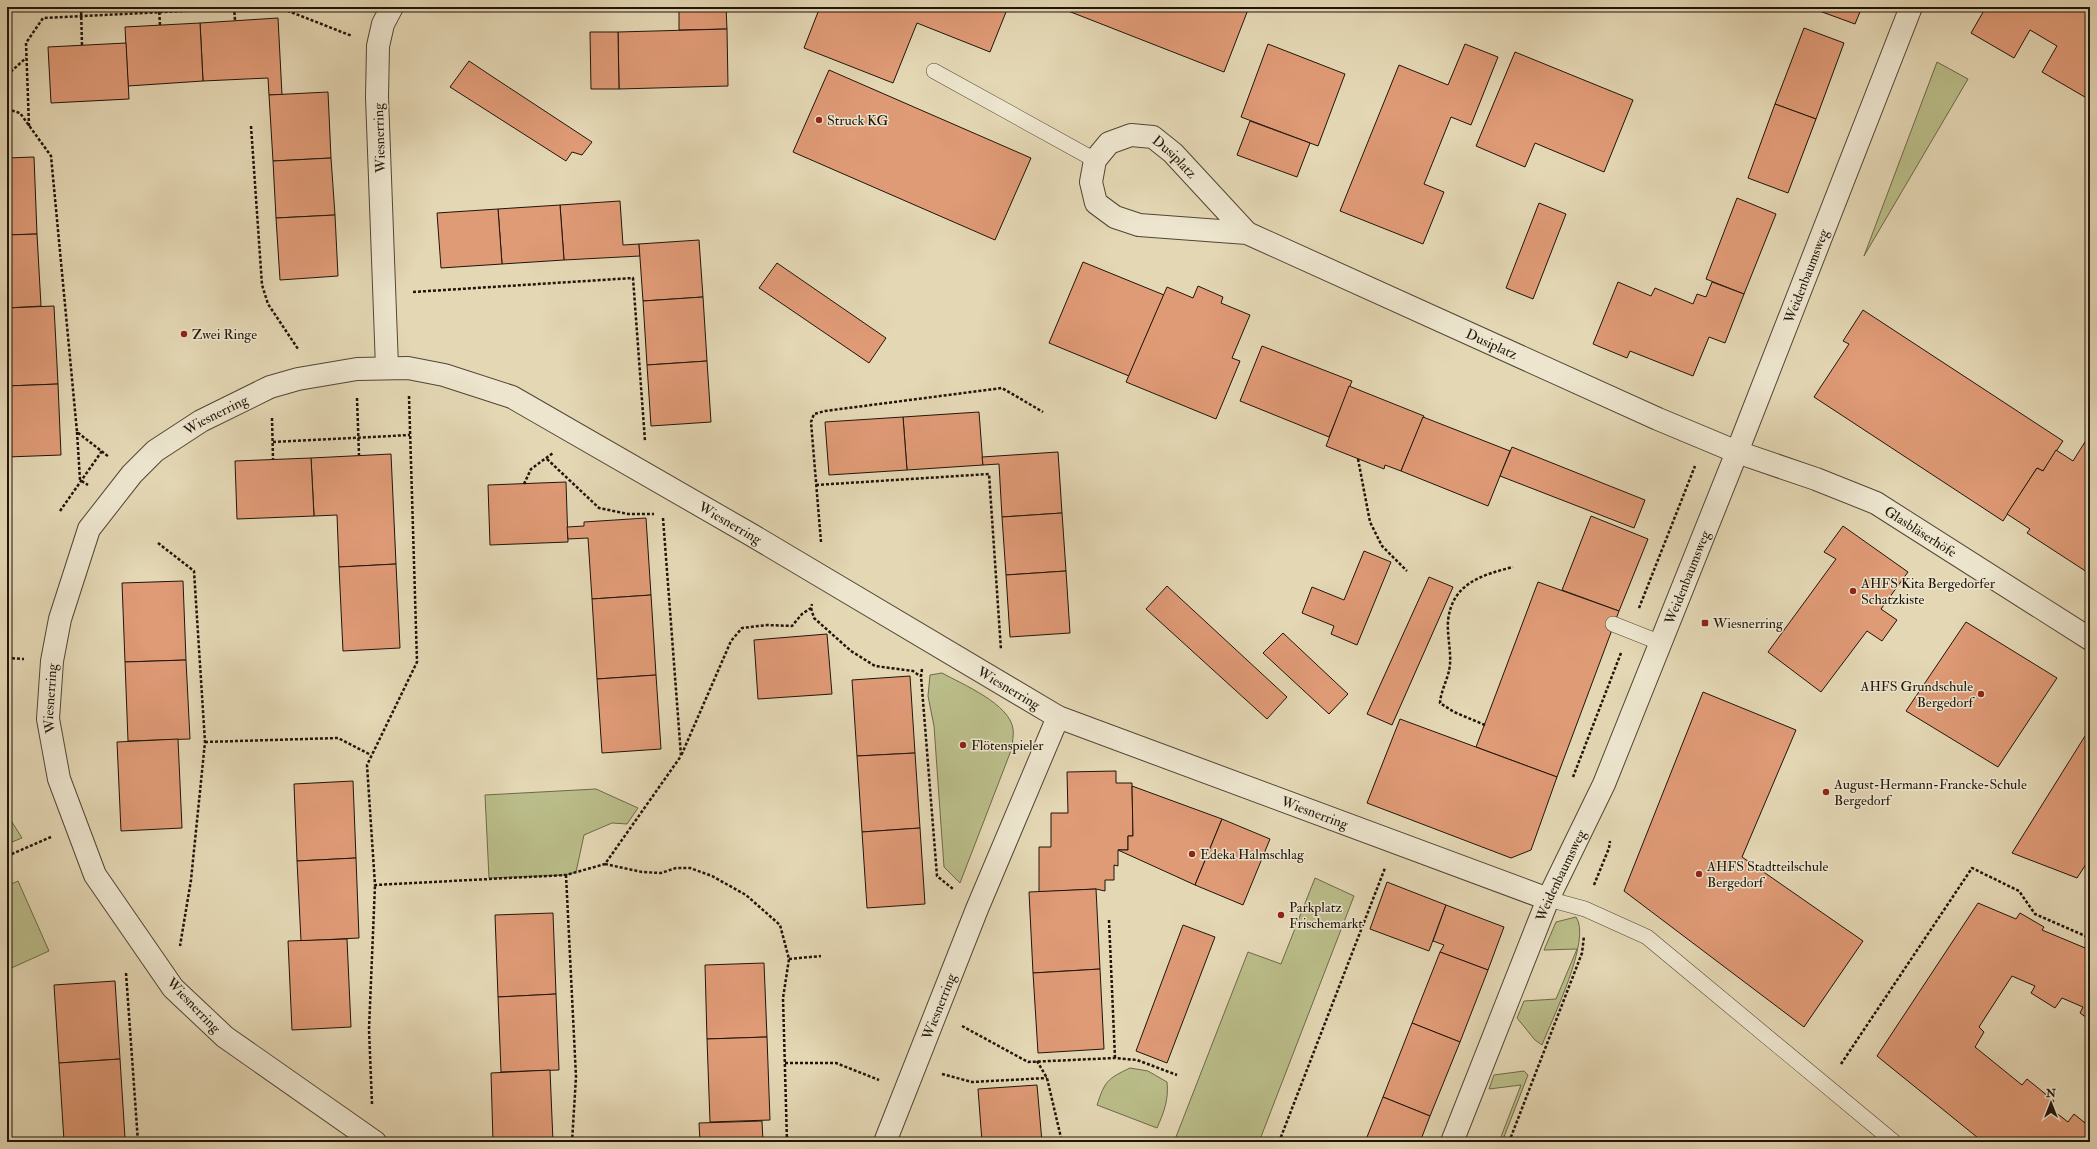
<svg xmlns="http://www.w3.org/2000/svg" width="2097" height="1149" font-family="'IM FELL Double Pica',serif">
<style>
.green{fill:#babd89;stroke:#6d6949}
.building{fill:#df9a76;stroke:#201509}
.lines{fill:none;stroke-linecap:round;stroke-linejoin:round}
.service-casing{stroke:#514634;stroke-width:16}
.minor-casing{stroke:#514634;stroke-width:24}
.tertiary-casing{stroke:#514634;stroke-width:24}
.path{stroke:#201509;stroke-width:2.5;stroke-dasharray:3 2;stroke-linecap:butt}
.service{stroke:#ede5ce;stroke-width:15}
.minor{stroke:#ede5ce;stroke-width:22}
.tertiary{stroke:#ede5ce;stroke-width:22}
.poi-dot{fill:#8f2418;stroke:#ede5ce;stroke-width:1.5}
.labels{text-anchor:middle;stroke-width:3;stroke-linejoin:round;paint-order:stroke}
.poi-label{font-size:14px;fill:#201509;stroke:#ede5ce;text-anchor:start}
.street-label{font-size:14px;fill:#201509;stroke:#ede5ce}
</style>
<rect width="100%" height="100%" fill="#e4d7b4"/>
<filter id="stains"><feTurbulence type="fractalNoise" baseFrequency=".005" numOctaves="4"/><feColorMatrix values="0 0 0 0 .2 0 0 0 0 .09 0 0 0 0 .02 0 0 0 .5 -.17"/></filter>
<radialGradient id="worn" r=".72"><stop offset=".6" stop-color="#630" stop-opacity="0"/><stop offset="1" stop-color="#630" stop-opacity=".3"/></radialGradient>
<g class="green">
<polygon points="1937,62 1968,79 1864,256"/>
<path d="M942 673C962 684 1010 704 1013 729 1014 735 1012 742 1012 748L960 883 944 867 934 726 928 696 930 675Z"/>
<polygon points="596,789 638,808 627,824 612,823 584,835 576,872 566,875 489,878 485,795"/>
<polygon points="7,814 22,838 7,844"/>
<polygon points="1315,878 1354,896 1259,1142 1174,1142 1248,952 1281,964"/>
<polygon points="18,881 49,951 7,970 7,886"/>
<path d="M1576 917C1592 939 1552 1019 1542 1045L1535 1040 1517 1018 1524 1001 1556 999 1577 949 1544 950 1556 922Z"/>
<path d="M1130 1068 1148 1071 1167 1082C1169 1099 1164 1112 1157 1128L1097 1105C1105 1081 1107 1079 1130 1068Z"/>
<polygon points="1524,1071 1528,1075 1502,1142 1499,1142 1521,1085 1489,1089 1494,1075"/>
</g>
<g class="building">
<polygon points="679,7 726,7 727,29 679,30"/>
<polygon points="820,7 1008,7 990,52 917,23 893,83 804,48"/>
<polygon points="1058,7 1249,7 1224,72"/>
<polygon points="1815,7 1862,7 1855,24 1814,9"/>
<polygon points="1986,7 2070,7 2076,10 2078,7 2090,7 2090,100 2042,72 2057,46 2030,30 2014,58 1971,33"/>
<polygon points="278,18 282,95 269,95 268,78 203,81 200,23"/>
<polygon points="200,23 203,81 128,86 125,27"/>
<polygon points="1804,28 1844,43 1816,119 1775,104"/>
<polygon points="727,29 728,86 619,89 618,32"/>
<polygon points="590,32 618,32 619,89 591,89"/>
<polygon points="126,43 129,99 51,103 48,47"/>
<polygon points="1268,44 1345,74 1318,146 1241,117"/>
<polygon points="1465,44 1498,57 1471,125 1451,117 1424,184 1444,192 1423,244 1340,211 1399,65 1448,85"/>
<polygon points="1515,52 1633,100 1604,172 1535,143 1525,167 1476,146"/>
<polygon points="469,61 493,77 592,142 582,155 572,152 566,161 450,87"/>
<polygon points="829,70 1031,158 995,240 793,152"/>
<polygon points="328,92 331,158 273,161 269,95"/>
<polygon points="1775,104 1816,119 1788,193 1748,178"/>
<polygon points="1250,121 1310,143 1297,177 1237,155"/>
<polygon points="34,157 37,234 7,235 7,158"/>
<polygon points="331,158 335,215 276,218 273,161"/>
<polygon points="1737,198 1776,214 1744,294 1706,279"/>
<polygon points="620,201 623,245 639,244 640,256 564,260 560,205"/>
<polygon points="1539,203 1566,214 1533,299 1506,288"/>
<polygon points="560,205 564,260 502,264 498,209"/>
<polygon points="498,209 502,264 441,268 437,213"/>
<polygon points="335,215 338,276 280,280 276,218"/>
<polygon points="37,234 41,306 7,308 7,235"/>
<polygon points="699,240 703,297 643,301 639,244"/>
<polygon points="1083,262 1164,295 1129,376 1049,343"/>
<polygon points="777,263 886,338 869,363 759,288"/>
<polygon points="1618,282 1651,296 1655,288 1693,304 1697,294 1706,297 1712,282 1744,294 1725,343 1709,337 1693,376 1630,351 1627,358 1593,344"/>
<polygon points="1198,286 1223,297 1221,303 1250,315 1232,358 1240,361 1216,419 1126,382 1167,287 1193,298"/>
<polygon points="703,297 707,361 647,365 643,301"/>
<polygon points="54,306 58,384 7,386 7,308"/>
<polygon points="1863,310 2063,441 2043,471 2037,468 2003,521 1814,397 1849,344 1843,341"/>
<polygon points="1262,346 1352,381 1329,437 1240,401"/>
<polygon points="707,361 711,422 651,426 647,365"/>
<polygon points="58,384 61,455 7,457 7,386"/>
<polygon points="1349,386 1424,416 1401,471 1385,465 1384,469 1326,446"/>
<polygon points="979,412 983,465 907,470 903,417"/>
<polygon points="903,417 907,470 829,475 825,422"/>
<polygon points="1423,417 1510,451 1488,506 1401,471"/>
<polygon points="2090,434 2090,574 2027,533 2030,529 2007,514 2037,468 2043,471 2056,450 2073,461"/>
<polygon points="1512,447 1645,500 1634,528 1500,476"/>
<polygon points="1058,452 1062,513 1002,517 999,464 983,465 982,457"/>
<polygon points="391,454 396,564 339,567 337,515 314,516 311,458"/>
<polygon points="311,458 314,516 237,519 235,461"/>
<polygon points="566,482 568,542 490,545 488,485"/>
<polygon points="1062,513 1066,571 1006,575 1002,517"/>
<polygon points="1591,516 1648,539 1619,611 1562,590"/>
<polygon points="646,518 651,595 592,599 588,538 568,539 567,527 584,526 584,522"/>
<polygon points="1843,526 1908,572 1881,609 1897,620 1882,641 1867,631 1821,692 1768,652 1836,559 1824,552"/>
<polygon points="1364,551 1391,562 1357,645 1331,634 1334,626 1302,613 1312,587 1344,600"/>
<polygon points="396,564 400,648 343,651 339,567"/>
<polygon points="1066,571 1070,633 1010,637 1006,575"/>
<polygon points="1429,577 1453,587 1392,725 1367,714"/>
<polygon points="183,581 186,660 125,662 122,583"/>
<polygon points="1538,582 1619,611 1557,777 1476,747"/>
<polygon points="1167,586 1287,697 1267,719 1146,609"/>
<polygon points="651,595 656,675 597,679 592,599"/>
<polygon points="1966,622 2057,678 1998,767 1906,711"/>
<polygon points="1283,633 1348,694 1329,714 1263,653"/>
<polygon points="827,634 832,694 758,699 754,640"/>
<polygon points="186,660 190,739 128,741 125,662"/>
<polygon points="656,675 661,749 602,753 597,679"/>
<polygon points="910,676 915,753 857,756 852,680"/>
<polygon points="1703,692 1796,730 1742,857 1863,941 1804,1027 1624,891"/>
<polygon points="1400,719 1557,777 1531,850 1511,858 1367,803"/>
<polygon points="2090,728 2090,858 2077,878 2012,853"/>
<polygon points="178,739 182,828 121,831 117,742"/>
<polygon points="915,753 920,828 862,832 857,756"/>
<polygon points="1116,771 1116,783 1132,783 1133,836 1128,836 1128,850 1118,850 1118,866 1114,865 1114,880 1105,880 1105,891 1096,889 1039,892 1039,847 1051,847 1051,813 1068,813 1067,772"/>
<polygon points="353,781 356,858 297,861 294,784"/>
<polygon points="1132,786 1222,819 1195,885 1118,850 1128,850 1128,836 1133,836"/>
<polygon points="1222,819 1270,839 1243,905 1195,885"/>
<polygon points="920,828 925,904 867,908 862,832"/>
<polygon points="356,858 359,938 301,941 297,861"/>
<polygon points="1387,882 1446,905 1429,951 1370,929"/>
<polygon points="1096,889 1100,969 1033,973 1029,892"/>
<polygon points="1978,903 2016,919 2020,913 2044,927 2042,930 2090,950 2090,1020 2080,1013 2083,1007 2062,998 2055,1008 2031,993 2035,986 2012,976 1979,1027 1984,1032 1975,1047 2022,1085 2027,1079 2054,1101 2049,1107 2068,1122 2074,1114 2090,1127 2090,1142 1983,1142 1877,1056"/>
<polygon points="1446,905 1504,927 1488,970 1440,952 1444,945 1433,941"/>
<polygon points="553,913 556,994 498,997 495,915"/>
<polygon points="1183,925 1215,937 1167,1063 1136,1051"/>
<polygon points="347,939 351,1027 292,1030 288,941"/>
<polygon points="1440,952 1488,970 1460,1042 1412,1023"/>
<polygon points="764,963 767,1037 707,1039 705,965"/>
<polygon points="1100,969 1104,1049 1038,1053 1033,973"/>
<polygon points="115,981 120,1059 59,1063 54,985"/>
<polygon points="556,994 559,1070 501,1072 498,997"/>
<polygon points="1412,1023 1460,1042 1430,1116 1383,1097"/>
<polygon points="767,1037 770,1120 710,1122 707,1039"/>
<polygon points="120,1059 125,1138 64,1141 59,1063"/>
<polygon points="550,1070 553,1142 493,1142 491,1073"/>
<polygon points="1037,1085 1042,1142 982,1142 978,1089"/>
<polygon points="1383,1097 1430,1116 1420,1142 1365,1142"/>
<polygon points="762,1121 763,1142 700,1142 699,1123"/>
<polygon points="125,1138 125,1142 64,1141"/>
</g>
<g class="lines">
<defs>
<g id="service">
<polyline points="934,71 1095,160"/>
<polyline points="1613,624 1661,643"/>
<polyline points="1548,899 1585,909 1647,937 1894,1142"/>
</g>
<g id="minor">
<path id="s1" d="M1247 233 1139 225 1115 217 1096 203 1091 182 1095 160 1109 143 1131 135 1153 137 1173 153 1247 233 1658 419 1737 452 1816 479 1876 503 2090 639"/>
<polyline points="387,367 377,97 378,46 383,24 392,7"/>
<path id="s2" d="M375 1142 225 1037 173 988 95 875 59 779 48 719 52 661 60 619 89 529 132 474 155 451 201 421 270 387 298 379 357 369 408 368 444 375 512 397 750 534 1058 717 1548 899"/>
<path id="s3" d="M885 1142 977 909 1058 717"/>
</g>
<g id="tertiary">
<path id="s4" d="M1452 1142 1548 899 1604 784 1737 452 1911 7"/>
</g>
</defs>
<use href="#service" class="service-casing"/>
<use href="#minor" class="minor-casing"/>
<use href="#tertiary" class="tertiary-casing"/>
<g class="path">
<polyline points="81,7 82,46"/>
<polyline points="159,7 160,25"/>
<polyline points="234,7 235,20"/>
<polyline points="278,7 352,36"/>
<polyline points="7,75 26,58"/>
<polyline points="7,109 20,113 51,156 77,432 109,457"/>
<polyline points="29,126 26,43 43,18 266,7"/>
<polyline points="251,126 262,285 268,304 298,349"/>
<polyline points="413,292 633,278 645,441"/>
<polyline points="409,396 417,662 367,765 375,885 566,875 605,864 681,756"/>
<polyline points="357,398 359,455"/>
<polyline points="272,418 273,459"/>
<polyline points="77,432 80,480 88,485"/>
<polyline points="273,442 410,435"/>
<polyline points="547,459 599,508 628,514 654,514"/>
<polyline points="1358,459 1370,522 1382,546 1407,571"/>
<polyline points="524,484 531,469 553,453"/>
<polyline points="816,485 989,474 1001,650"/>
<polyline points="60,511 102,451"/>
<polyline points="663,518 681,756 731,641 742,628 767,625 792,626 802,614 811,608 812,604"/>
<polyline points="821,542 811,422 814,414 825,411 1002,388 1043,412"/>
<polyline points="158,543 194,571 205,742 191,880 180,946"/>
<polyline points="811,608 814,618 851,651 875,666 913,671 920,676"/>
<polyline points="1639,608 1695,466"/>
<polyline points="7,658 24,659"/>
<polyline points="922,669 921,676 937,876 953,889"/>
<path d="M1485 725 1454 712 1440 703C1441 689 1449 678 1450 664 1451 650 1447 635 1448 621 1452 583 1482 575 1513 567"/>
<polyline points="205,742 338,738 371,755"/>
<polyline points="1573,777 1621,653"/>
<polyline points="7,856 51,837"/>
<polyline points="605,864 642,872 661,873 676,868 690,868 712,876 746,895 780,925 789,959 783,998 787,1142"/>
<polyline points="566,875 576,1077 572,1142"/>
<polyline points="1594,885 1609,848 1610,841"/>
<polyline points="1109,920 1115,1058"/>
<polyline points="789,959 821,956"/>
<polyline points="126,973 138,1142"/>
<polyline points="962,1026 1028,1062 1115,1058 1137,1060 1177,1075"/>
<polyline points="1037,1061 1047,1078 1062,1142"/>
<polyline points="785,1063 836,1063 879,1080"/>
<polyline points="1841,1064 1972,868 2019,891 2035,914 2090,938"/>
<polyline points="942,1074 972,1082 1047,1078"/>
<polyline points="372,1104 369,1029 375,885"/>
<polyline points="1279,1142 1385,868"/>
<polyline points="1509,1142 1582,953 1584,936"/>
</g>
<use href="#service" class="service"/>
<use href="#minor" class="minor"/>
<use href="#tertiary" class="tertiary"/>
</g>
<g class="poi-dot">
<circle cx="819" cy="120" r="4"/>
<circle cx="184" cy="334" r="4"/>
<circle cx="1853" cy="591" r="4"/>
<rect x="1701" y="619" width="8" height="8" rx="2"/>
<circle cx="1981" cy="694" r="4"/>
<circle cx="963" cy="745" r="4"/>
<circle cx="1826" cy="792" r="4"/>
<circle cx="1192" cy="854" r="4"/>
<circle cx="1699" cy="874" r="4"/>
<circle cx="1281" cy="915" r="4"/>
</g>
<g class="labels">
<g class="poi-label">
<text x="827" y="125">Struck KG</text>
<text x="192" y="339">Zwei Ringe</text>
<text x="1861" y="588">AHFS Kita Bergedorfer<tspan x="1861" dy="16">Schatzkiste</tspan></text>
<text x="1713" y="628">Wiesnerring</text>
<text x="1973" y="691" text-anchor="end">AHFS Grundschule<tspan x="1973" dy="16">Bergedorf</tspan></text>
<text x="971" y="750">Flötenspieler</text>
<text x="1834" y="789">August-Hermann-Francke-Schule<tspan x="1834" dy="16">Bergedorf</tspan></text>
<text x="1200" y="859">Edeka Halmschlag</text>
<text x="1707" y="871">AHFS Stadtteilschule<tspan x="1707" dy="16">Bergedorf</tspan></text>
<text x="1289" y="912">Parkplatz<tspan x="1289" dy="16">Frischemarkt</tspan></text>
</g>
<g class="street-label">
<text transform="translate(379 138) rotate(-92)" y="5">Wiesnerring</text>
<text dy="5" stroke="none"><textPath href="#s1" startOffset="298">Dusiplatz</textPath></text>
<text dy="5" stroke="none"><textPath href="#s4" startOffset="936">Weidenbaumsweg</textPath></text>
<text dy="5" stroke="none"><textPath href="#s1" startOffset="672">Dusiplatz</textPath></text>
<text dy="5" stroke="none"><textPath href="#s2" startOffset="924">Wiesnerring</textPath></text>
<text dy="5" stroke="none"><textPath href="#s2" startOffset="1485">Wiesnerring</textPath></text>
<text dy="5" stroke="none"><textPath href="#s1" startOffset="1141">Glasbläserhöfe</textPath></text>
<text dy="5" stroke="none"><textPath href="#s4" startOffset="612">Weidenbaumsweg</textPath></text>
<text dy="5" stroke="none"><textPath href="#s2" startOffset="1809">Wiesnerring</textPath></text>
<text dy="5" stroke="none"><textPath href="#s2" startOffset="576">Wiesnerring</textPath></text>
<text dy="5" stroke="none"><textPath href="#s2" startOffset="2140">Wiesnerring</textPath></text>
<text dy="5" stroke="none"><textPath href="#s4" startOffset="288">Weidenbaumsweg</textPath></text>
<text transform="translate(194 1005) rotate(46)" y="5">Wiesnerring</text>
<text dy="5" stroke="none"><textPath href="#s3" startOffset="146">Wiesnerring</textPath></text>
</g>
</g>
<rect width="2097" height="1149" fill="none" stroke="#e4d7b4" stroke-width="24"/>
<rect x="8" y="8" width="2081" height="1133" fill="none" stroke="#201509" stroke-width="2"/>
<rect x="12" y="12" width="2073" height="1125" fill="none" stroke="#201509"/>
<g transform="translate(2051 1103)" stroke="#ede5ce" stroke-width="3" paint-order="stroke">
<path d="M0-3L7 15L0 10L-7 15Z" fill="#201509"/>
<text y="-6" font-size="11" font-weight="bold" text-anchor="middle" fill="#201509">N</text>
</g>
<rect width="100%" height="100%" filter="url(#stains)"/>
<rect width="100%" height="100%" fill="url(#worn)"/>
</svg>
